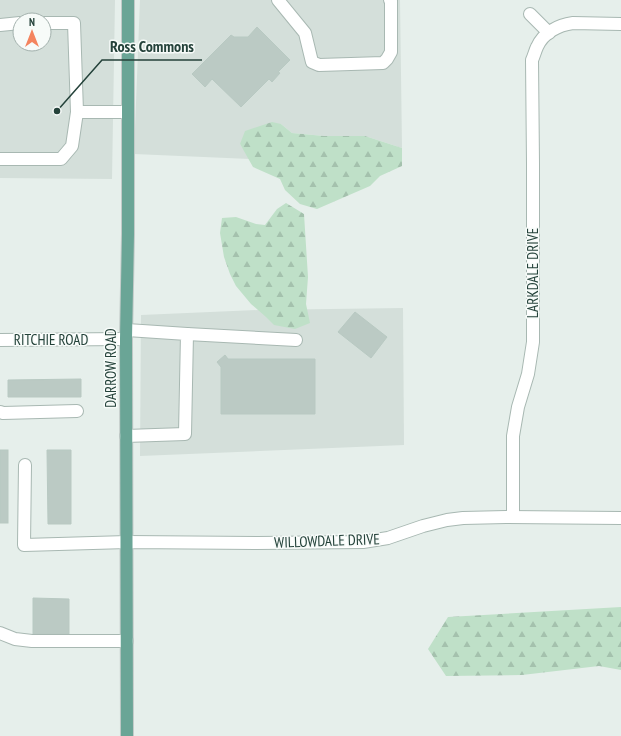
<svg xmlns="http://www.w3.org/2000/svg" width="621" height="736" font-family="'PT Sans Narrow',sans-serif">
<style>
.built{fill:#d4dfda;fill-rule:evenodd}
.forest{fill:url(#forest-firs)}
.building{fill:#bbcac4;stroke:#b8c9c2}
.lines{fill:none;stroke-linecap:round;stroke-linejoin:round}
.minor-casing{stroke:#a8b8b2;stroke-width:14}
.major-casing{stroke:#c2cac8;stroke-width:14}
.minor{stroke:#fff;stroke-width:12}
.major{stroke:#6aa596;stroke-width:12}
.labels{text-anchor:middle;stroke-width:3;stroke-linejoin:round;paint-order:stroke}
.street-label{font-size:15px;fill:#24423a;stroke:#f7fbf9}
.leader{fill:none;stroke:#24423a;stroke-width:1.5}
.callout-dot{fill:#24423a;stroke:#f7fbf9;stroke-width:1.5}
.callout-label{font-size:16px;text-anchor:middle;font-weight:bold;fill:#24423a;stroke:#f7fbf9;stroke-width:3;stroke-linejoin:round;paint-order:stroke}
</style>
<defs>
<pattern id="forest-firs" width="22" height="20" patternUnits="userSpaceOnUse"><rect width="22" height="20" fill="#bfe0c8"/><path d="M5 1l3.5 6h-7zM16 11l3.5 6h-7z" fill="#a4c1ad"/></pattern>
</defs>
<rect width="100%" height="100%" fill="#e6efeb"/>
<g class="built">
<path d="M0 0H115L112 179 0 178ZM20 20H44V44H20Z"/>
<polygon points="140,0 400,0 402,148 365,136 324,136 292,133 281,124 240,144 250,159 134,154"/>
<polygon points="403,308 404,445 140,456 141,315 258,310"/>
</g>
<g class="forest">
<polygon points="272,122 281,124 292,133 324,136 365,136 402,148 402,166 380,176 370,186 317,209 300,204 285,190 280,179 253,167 240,144 245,131"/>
<polygon points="286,203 304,214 308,277 306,304 310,323 295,329 274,325 266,317 251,304 236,286 230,274 224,257 220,233 222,218 236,217 256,224 265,225 277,209"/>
<polygon points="621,607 621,670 599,666 522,675 446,676 428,649 448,617"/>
</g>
<g class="building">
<polygon points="257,27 290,60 278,72 280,73 272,82 269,79 241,107 212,79 205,87 192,74 231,35 234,37 248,37"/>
<polygon points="355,312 387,337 371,358 338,332"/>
<polygon points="225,355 228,359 315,359 315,414 221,414 221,367 217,362"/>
<polygon points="81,379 81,397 8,397 8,380"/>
<rect x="0" y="450" width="8" height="73"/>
<polygon points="47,450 71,450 71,524 48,524"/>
<polygon points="33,598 69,599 69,634 33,634"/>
</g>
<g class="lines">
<defs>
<g id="minor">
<polyline points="278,0 305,33 312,62 319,65 383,63 387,59 391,52 391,1 390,0"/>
<polyline points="530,14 549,33"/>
<polyline points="0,25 20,23"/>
<polyline points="77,112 128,112"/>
<polyline points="0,159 61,159 72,146 77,112 74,23 44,23"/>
<polyline points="187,334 296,340"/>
<polyline points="0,340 126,339"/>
<polyline points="0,412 3,413 77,411"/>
<polyline points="126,436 185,434 187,334 127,330"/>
<polyline points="25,465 24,545 127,542 257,543 363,542 388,538 423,526 447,520 463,518 506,517 621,518"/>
<path d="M513 517V436L518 407 528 374 533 342V164L532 60C534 56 535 51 537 47 543 33 558 25 573 23L621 24"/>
<polyline points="0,633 15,639 32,641 127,641"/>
</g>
<polyline id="major" points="127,736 126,339 128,234 128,0"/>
</defs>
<use href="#minor" class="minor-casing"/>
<use href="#major" class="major-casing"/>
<use href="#minor" class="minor"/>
<use href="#major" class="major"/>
</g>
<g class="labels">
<g class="street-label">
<text transform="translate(533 273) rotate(-90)" y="5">LARKDALE DRIVE</text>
<text x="51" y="345">RITCHIE ROAD</text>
<text transform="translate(111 368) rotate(-90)" y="5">DARROW ROAD</text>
<text transform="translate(327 541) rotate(-2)" y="5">WILLOWDALE DRIVE</text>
</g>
</g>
<path class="leader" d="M57 111L102 60H202"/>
<circle class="callout-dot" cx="57" cy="111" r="4"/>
<g class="callout-label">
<text x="152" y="52">Ross Commons</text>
</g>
<g transform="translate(32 32)"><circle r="19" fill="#f7fbf9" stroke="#a3b1ad"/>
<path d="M0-3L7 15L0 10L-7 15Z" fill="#f4845f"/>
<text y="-6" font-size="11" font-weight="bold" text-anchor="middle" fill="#24423a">N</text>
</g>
</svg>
